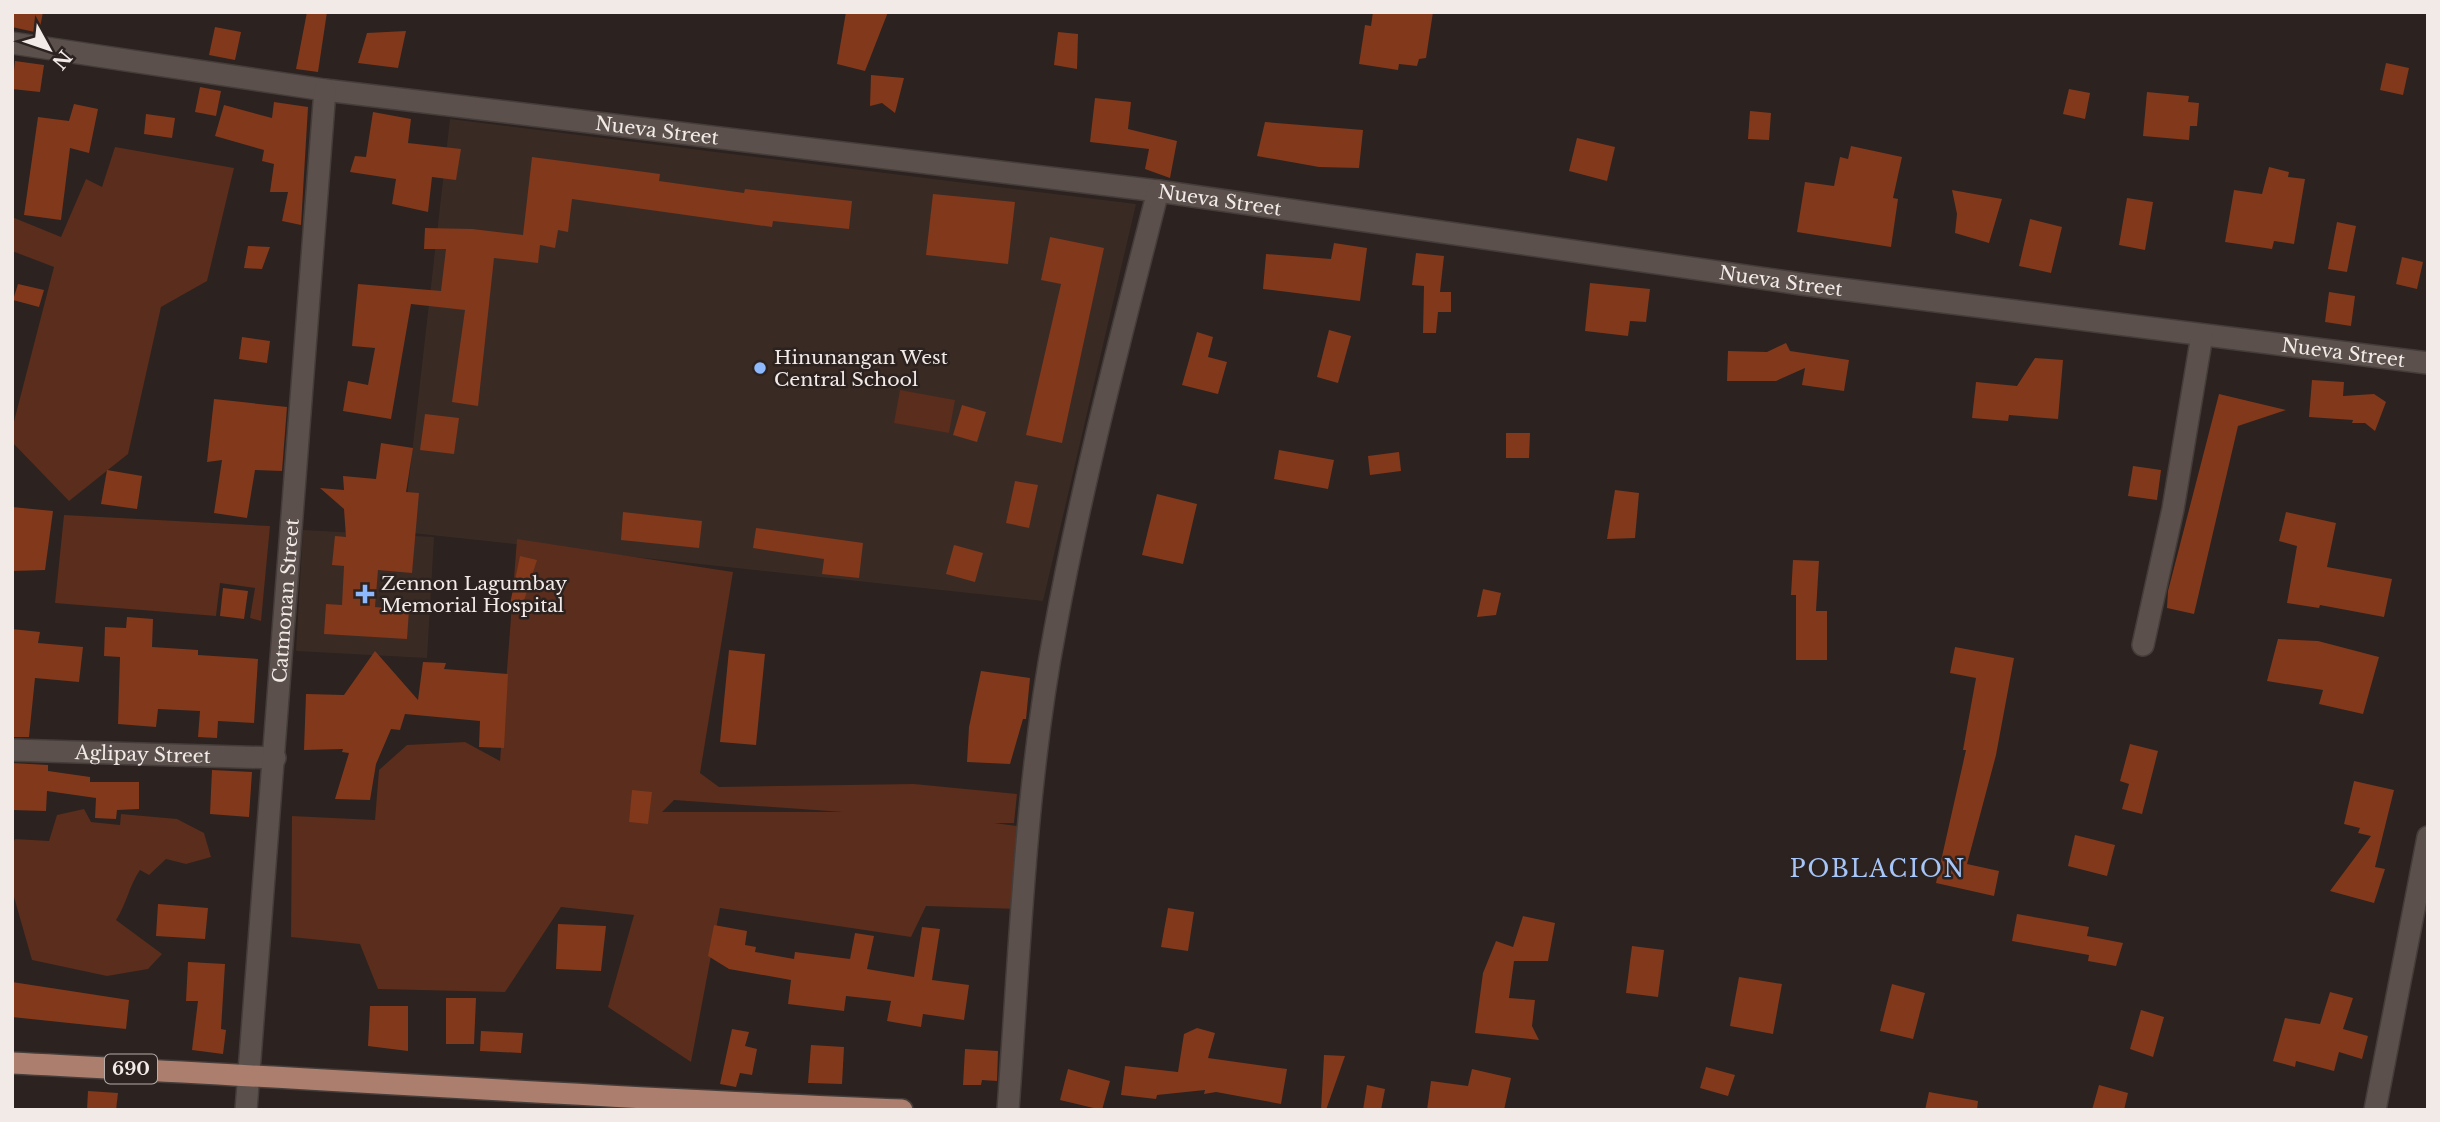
<svg xmlns="http://www.w3.org/2000/svg" width="2440" height="1122" font-family="'Libre Baskerville',serif">
<style>
.built{fill:#3a2a24}
.green{fill:#5a2d1c;fill-rule:evenodd}
.building{fill:#82381b}
.lines{fill:none;stroke-linecap:round;stroke-linejoin:round}
.minor-casing{stroke:#453d3a;stroke-width:24}
.major-casing{stroke:#453d3a;stroke-width:24}
.minor{stroke:#5b504c;stroke-width:21}
.major{stroke:#ab7e6e;stroke-width:21}
.poi-dot{fill:#8eb9fc;stroke:#2c221f;stroke-width:2.5}
.labels{text-anchor:middle;stroke-width:5;stroke-linejoin:round;paint-order:stroke}
.shield{fill:#2c221f;stroke:#b6aeab;stroke-width:2}
.shield-label{font-size:18px;font-weight:bold;fill:#f1eae7}
.street-label{font-size:19px;fill:#f1eae7;stroke:#2c221f}
.poi-label{font-size:19px;fill:#f1eae7;stroke:#2c221f;text-anchor:start}
.quarter-label{font-size:23px;letter-spacing:2px;fill:#a6c6f9;stroke:#2c221f}
</style>
<rect width="100%" height="100%" fill="#2c221f"/>
<g class="built">
<polygon points="450,119 1136,204 1043,601 403,532"/>
<polygon points="303,530 434,537 427,658 296,651"/>
</g>
<g class="green">
<polygon points="115,147 234,168 207,281 161,307 128,454 69,501 12,442 12,429 54,267 12,251 12,217 61,237 86,179 102,187"/>
<polygon points="900,390 955,400 949,433 894,423"/>
<polygon points="64,515 270,526 261,621 250,618 255,588 220,583 216,616 55,603"/>
<path d="M517 539 733 572 700 773 719 787 914 784 1017 794 1014 823H994L1017 826 1019 909 926 906 911 937 720 908 691 1062 608 1007 634 915 561 907 505 992 378 989 360 944 291 937 292 816 375 820 379 770 407 745 465 742 500 761ZM674 800 843 812H662Z"/>
<path d="M84 809 91 822 120 825 121 814 177 819 204 833 211 857 186 864 166 859 149 875 140 870C129 886 127 903 116 920L162 954 148 969 107 976 32 960 12 890V845L15 839 49 841 57 815Z"/>
</g>
<g class="building">
<polygon points="12,12 43,12 39,33 12,27"/>
<polygon points="307,12 327,12 318,72 296,69"/>
<polygon points="846,12 888,12 865,71 837,64"/>
<polygon points="1373,12 1433,12 1426,58 1419,59 1417,66 1399,64 1398,70 1359,64 1365,25 1371,26"/>
<polygon points="215,27 241,32 235,60 209,55"/>
<polygon points="406,31 398,68 358,63 367,33"/>
<polygon points="1058,32 1078,34 1077,69 1054,65"/>
<polygon points="15,61 44,65 40,92 12,89"/>
<polygon points="2386,63 2409,68 2403,95 2380,90"/>
<polygon points="871,75 904,78 895,113 882,103 870,106"/>
<polygon points="200,87 221,91 216,116 195,112"/>
<polygon points="2069,89 2090,93 2085,119 2063,114"/>
<polygon points="2147,92 2189,96 2188,102 2199,103 2197,126 2190,126 2189,140 2143,136"/>
<polygon points="1095,98 1131,102 1128,129 1177,141 1170,178 1145,169 1149,149 1090,142"/>
<polygon points="274,102 308,107 301,225 282,221 288,192 270,192 274,164 262,161 264,150 215,136 224,105 272,118"/>
<polygon points="74,104 98,109 89,153 70,148 61,220 24,215 38,117 69,121"/>
<polygon points="1750,111 1771,113 1769,140 1748,139"/>
<polygon points="373,112 411,119 408,143 461,149 456,180 432,177 428,212 392,204 396,179 350,172 355,156 366,157"/>
<polygon points="146,114 175,118 172,138 144,134"/>
<polygon points="1265,122 1363,130 1359,168 1319,167 1257,156"/>
<polygon points="1577,138 1615,147 1607,181 1569,171"/>
<polygon points="1851,146 1902,157 1893,198 1898,199 1891,247 1797,232 1805,182 1834,186 1840,157 1848,159"/>
<polygon points="532,157 660,174 659,181 744,193 745,189 852,201 849,229 773,221 772,227 572,199 568,232 558,230 555,248 540,245 538,263 494,258 478,406 452,402 465,310 411,304 391,419 343,411 348,381 368,385 375,348 352,346 358,284 441,291 446,249 424,249 425,228 472,229 523,235"/>
<polygon points="2269,167 2289,172 2288,177 2305,179 2294,244 2274,241 2272,249 2225,242 2234,190 2262,194"/>
<polygon points="1952,190 2002,199 1989,243 1955,233 1957,214"/>
<polygon points="933,194 1015,202 1008,264 926,255"/>
<polygon points="2127,198 2153,202 2145,250 2119,245"/>
<polygon points="2030,219 2062,227 2051,273 2019,266"/>
<polygon points="2337,222 2356,226 2347,272 2328,269"/>
<polygon points="1050,237 1104,248 1062,443 1026,435 1061,284 1041,280"/>
<polygon points="1334,243 1367,248 1360,301 1263,289 1266,254 1331,259"/>
<polygon points="248,246 270,247 262,269 244,268"/>
<polygon points="1416,253 1444,256 1440,292 1451,292 1451,312 1438,312 1436,333 1423,333 1424,286 1412,285"/>
<polygon points="2402,257 2423,262 2417,289 2396,284"/>
<polygon points="1590,283 1650,289 1646,322 1630,321 1628,336 1585,331"/>
<polygon points="18,284 44,290 39,307 13,300"/>
<polygon points="2329,292 2355,296 2351,326 2325,322"/>
<polygon points="1329,330 1351,336 1338,383 1317,377"/>
<polygon points="1197,332 1213,337 1208,357 1227,362 1218,394 1182,385"/>
<polygon points="242,337 270,341 267,363 239,359"/>
<polygon points="1786,343 1790,351 1849,360 1844,391 1802,385 1805,368 1776,381 1727,381 1728,351 1767,352"/>
<polygon points="2035,358 2063,360 2058,419 2009,415 2008,421 1972,418 1976,382 2017,386"/>
<polygon points="2312,380 2344,382 2343,396 2374,394 2386,402 2375,431 2365,423 2352,423 2353,420 2309,417"/>
<polygon points="2219,394 2286,410 2238,426 2194,614 2167,608 2168,591"/>
<polygon points="214,399 287,407 282,471 255,470 247,518 214,513 222,460 207,462"/>
<polygon points="962,405 986,412 977,442 953,435"/>
<polygon points="425,414 459,418 454,454 420,450"/>
<polygon points="1506,433 1530,433 1529,458 1506,458"/>
<polygon points="381,443 413,448 406,492 419,493 412,573 378,570 375,607 409,610 407,639 324,634 326,604 342,605 344,566 332,565 335,536 346,537 344,509 320,488 344,490 343,476 376,479"/>
<polygon points="1279,450 1334,460 1328,489 1274,479"/>
<polygon points="1399,452 1401,471 1370,475 1368,456"/>
<polygon points="2133,466 2161,470 2157,500 2128,496"/>
<polygon points="107,470 142,476 137,509 101,504"/>
<polygon points="1015,481 1038,485 1029,528 1006,523"/>
<polygon points="1615,490 1639,493 1635,538 1607,539"/>
<polygon points="1157,494 1197,504 1183,564 1142,555"/>
<polygon points="12,507 53,511 45,570 12,571"/>
<polygon points="623,512 702,521 699,548 621,540"/>
<polygon points="2286,512 2336,523 2327,567 2392,579 2384,617 2320,605 2319,608 2287,603 2297,546 2279,541"/>
<polygon points="756,528 863,543 859,578 822,574 824,559 753,548"/>
<polygon points="954,545 983,553 975,582 946,574"/>
<polygon points="520,556 537,560 522,607 510,604"/>
<polygon points="1793,560 1819,561 1816,611 1827,611 1827,660 1796,660 1796,595 1791,595"/>
<polygon points="223,588 248,591 244,619 220,616"/>
<polygon points="1483,589 1501,593 1496,615 1477,617"/>
<polygon points="127,617 153,619 152,647 198,650 198,655 258,659 254,723 218,721 217,738 198,737 200,711 158,709 156,727 118,724 120,657 104,656 105,627 126,628"/>
<polygon points="12,629 40,632 38,643 83,647 79,682 35,678 29,737 12,737"/>
<polygon points="2278,639 2318,641 2379,657 2363,714 2319,704 2323,690 2267,681"/>
<polygon points="1955,647 2014,658 1996,755 1967,864 1999,871 1994,896 1936,883 1966,750 1963,750 1976,678 1950,673"/>
<polygon points="729,650 765,654 756,745 720,742"/>
<polygon points="375,651 418,700 423,662 446,663 444,669 508,674 504,748 479,747 480,721 405,714 400,730 391,729 376,764 370,800 335,799 349,753 342,752 343,749 304,750 306,694 344,695"/>
<polygon points="981,671 1030,678 1026,719 1023,719 1010,764 967,762 969,727"/>
<polygon points="2130,744 2158,751 2142,814 2122,809 2129,784 2120,781"/>
<polygon points="12,763 48,765 48,771 90,777 90,782 139,782 139,809 117,810 116,819 95,818 96,798 47,791 46,811 12,810"/>
<polygon points="212,770 252,772 249,817 210,814"/>
<polygon points="2354,781 2394,790 2375,867 2385,869 2374,903 2330,891 2371,836 2358,833 2360,828 2344,824"/>
<polygon points="632,790 652,792 648,824 629,822"/>
<polygon points="2075,835 2115,845 2107,876 2068,866"/>
<polygon points="158,904 208,908 205,939 156,936"/>
<polygon points="1168,908 1194,912 1188,951 1161,947"/>
<polygon points="2017,914 2089,927 2087,936 2123,943 2116,966 2088,961 2089,955 2012,941"/>
<polygon points="1523,916 1555,923 1548,961 1514,961 1509,998 1535,1000 1532,1026 1539,1040 1475,1033 1483,973 1496,941 1513,947"/>
<polygon points="558,924 606,926 601,971 556,969"/>
<polygon points="714,925 747,931 745,945 756,947 755,952 794,959 795,952 850,959 855,933 874,936 867,969 914,977 922,927 940,929 932,980 969,985 964,1020 923,1014 921,1027 887,1021 891,1001 846,996 844,1011 788,1004 791,980 729,969 708,956"/>
<polygon points="1632,946 1664,950 1658,997 1626,993"/>
<polygon points="188,962 225,964 221,1029 226,1030 223,1054 192,1050 198,1001 186,1001"/>
<polygon points="1739,977 1782,984 1773,1034 1730,1026"/>
<polygon points="12,982 129,1000 126,1029 12,1017"/>
<polygon points="1892,984 1925,993 1913,1039 1880,1031"/>
<polygon points="2330,992 2353,998 2343,1029 2368,1036 2362,1059 2339,1052 2334,1071 2296,1061 2295,1067 2273,1061 2285,1018 2320,1024"/>
<polygon points="446,998 476,998 474,1044 446,1044"/>
<polygon points="370,1006 408,1006 408,1051 368,1046"/>
<polygon points="2141,1010 2164,1017 2153,1057 2130,1049"/>
<polygon points="1197,1028 1215,1033 1208,1058 1287,1069 1281,1104 1216,1092 1204,1094 1205,1090 1157,1095 1156,1099 1121,1095 1125,1066 1178,1072 1184,1034"/>
<polygon points="732,1029 749,1032 745,1046 757,1049 752,1075 740,1073 736,1087 720,1084"/>
<polygon points="481,1031 523,1033 521,1053 480,1051"/>
<polygon points="811,1045 844,1047 842,1084 808,1083"/>
<polygon points="965,1049 998,1051 997,1081 982,1080 981,1085 963,1085"/>
<polygon points="1324,1055 1345,1056 1326,1110 1321,1110"/>
<polygon points="1706,1067 1735,1075 1728,1096 1700,1088"/>
<polygon points="1068,1069 1110,1081 1102,1110 1060,1100"/>
<polygon points="1472,1069 1511,1078 1504,1110 1427,1110 1431,1081 1468,1086"/>
<polygon points="1367,1085 1385,1089 1381,1110 1363,1110"/>
<polygon points="2099,1085 2128,1093 2124,1110 2092,1110"/>
<polygon points="88,1091 118,1093 116,1110 87,1110"/>
<polygon points="1929,1092 1978,1101 1977,1110 1925,1110"/>
</g>
<g class="lines">
<defs>
<g id="minor">
<path id="s1" d="M12 43 325 90 1158 191 1801 284 2428 363"/>
<polyline points="2143,645 2173,509 2202,335"/>
<path id="s2" d="M12 750 275 758"/>
<path id="s3" d="M246 1110 325 90"/>
<path d="M1008 1110C1020 950 1025 787 1055 630 1082 482 1121 336 1158 191"/>
<polyline points="2375,1110 2428,837"/>
</g>
<path id="major" d="M12 1063C309 1078 605 1098 902 1110"/>
</defs>
<use href="#minor" class="minor-casing"/>
<use href="#major" class="major-casing"/>
<use href="#minor" class="minor"/>
<use href="#major" class="major"/>
</g>
<g class="poi-dot">
<circle cx="760" cy="368" r="7"/>
<path d="M361.5 583.5h7v7h7v7h-7v7h-7v-7h-7v-7h7z"/>
</g>
<g class="labels">
<rect class="shield" x="105" y="1054.5" width="52" height="29" rx="5"/>
<g class="shield-label">
<text x="131" y="1075">690</text>
</g>
<g class="street-label">
<text dy="7" stroke="none"><textPath href="#s1" startOffset="651">Nueva Street</textPath></text>
<text dy="7" stroke="none"><textPath href="#s1" startOffset="1218">Nueva Street</textPath></text>
<text dy="7" stroke="none"><textPath href="#s1" startOffset="1785">Nueva Street</textPath></text>
<text dy="7" stroke="none"><textPath href="#s1" startOffset="2352">Nueva Street</textPath></text>
<text dy="7" stroke="none"><textPath href="#s3" startOffset="511">Catmonan Street</textPath></text>
<text dy="7" stroke="none"><textPath href="#s2" startOffset="131">Aglipay Street</textPath></text>
</g>
<g class="poi-label">
<text x="774" y="364">Hinunangan West<tspan x="774" dy="22">Central School</tspan></text>
<text x="381" y="590">Zennon Lagumbay<tspan x="381" dy="22">Memorial Hospital</tspan></text>
</g>
<g class="quarter-label">
<text x="1878" y="877">POBLACION</text>
</g>
</g>
<rect width="2440" height="1122" fill="none" stroke="#f1eae7" stroke-width="28"/>
<g transform="translate(49 49) rotate(130)" stroke="#2c221f" stroke-width="5" paint-order="stroke">
<path d="M0-5L12 26L0 18L-12 26Z" fill="#f1eae7"/>
<text y="-10" font-size="19" font-weight="bold" text-anchor="middle" fill="#f1eae7">N</text>
</g>
</svg>
